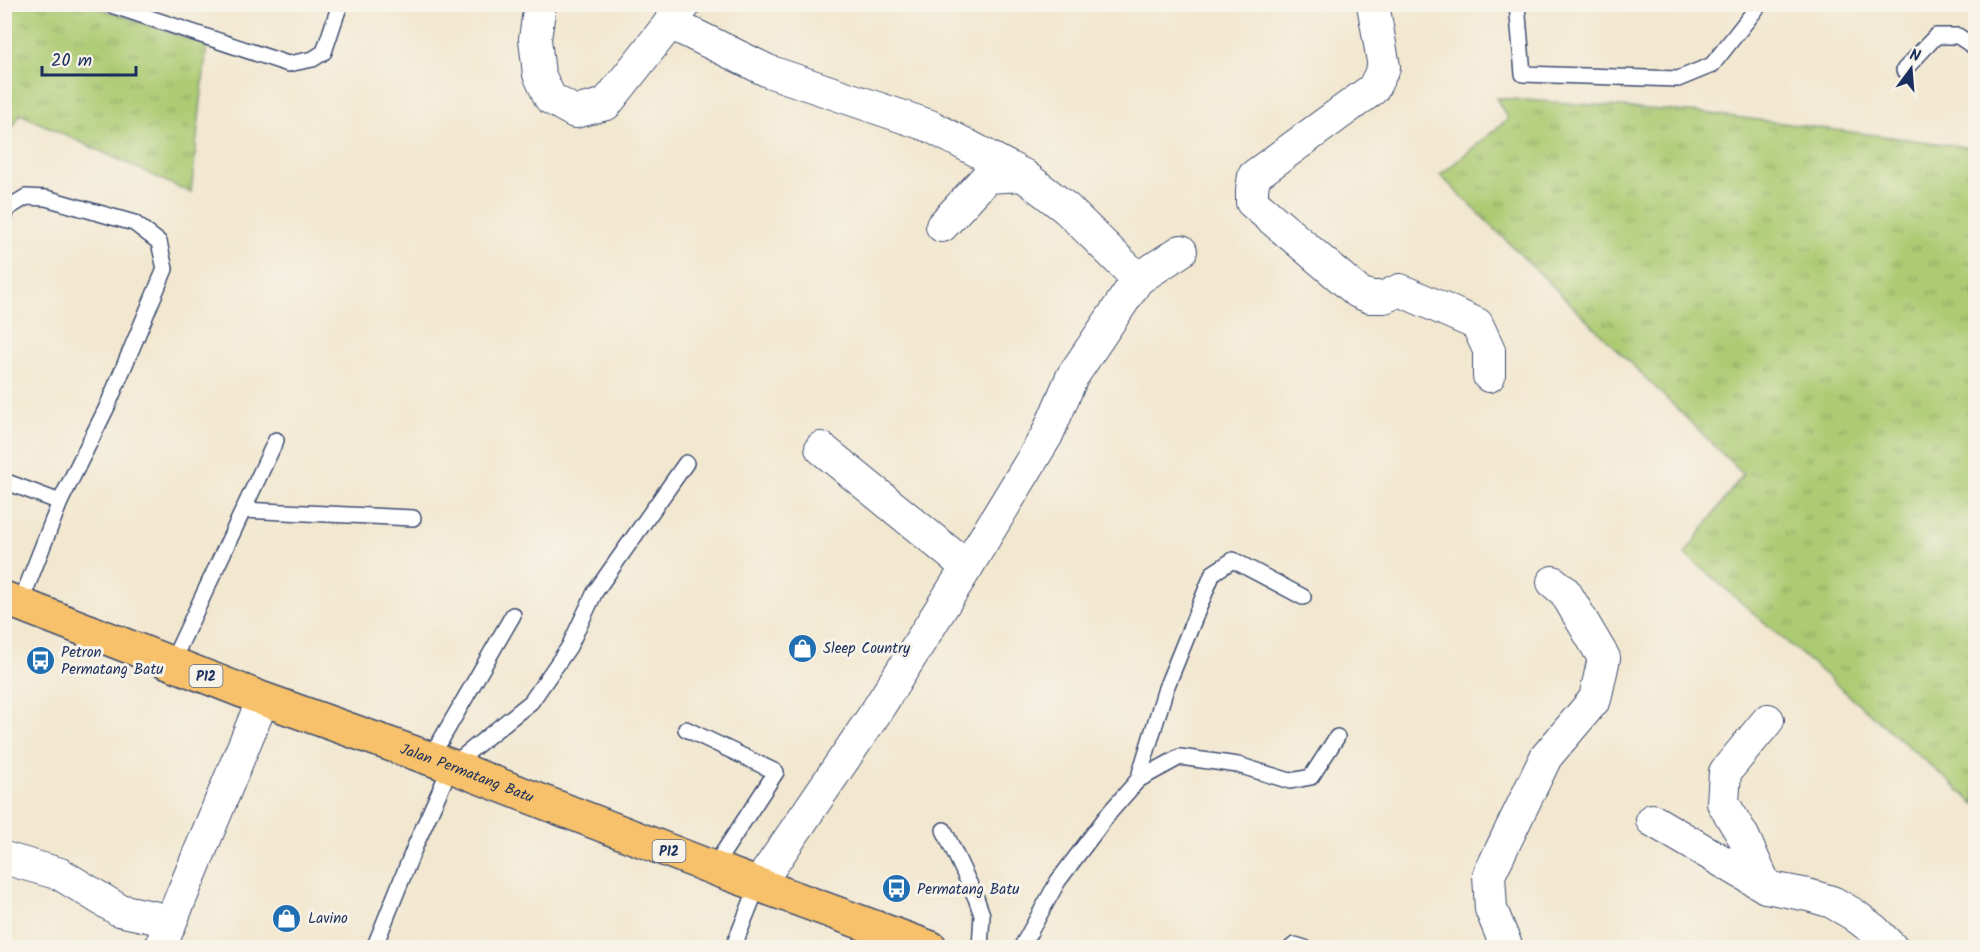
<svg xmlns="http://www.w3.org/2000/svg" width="1980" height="952" font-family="Kalam,sans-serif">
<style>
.grass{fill:url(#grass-tufts);stroke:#647d68;stroke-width:1.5}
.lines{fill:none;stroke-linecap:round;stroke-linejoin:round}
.lane-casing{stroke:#3b4b6f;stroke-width:18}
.street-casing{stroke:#3b4b6f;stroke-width:34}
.primary-casing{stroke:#3b4b6f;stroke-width:36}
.lane{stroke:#fff;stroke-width:15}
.street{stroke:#fff;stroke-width:32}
.primary{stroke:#f6c16b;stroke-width:33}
.labels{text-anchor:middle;stroke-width:6;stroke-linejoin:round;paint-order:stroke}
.shield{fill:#f7f3e8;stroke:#5d6a87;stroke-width:1.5}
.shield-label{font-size:14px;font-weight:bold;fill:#1b2f5e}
.poi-label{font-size:15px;fill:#1b2f5e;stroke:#f7f3e8;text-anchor:start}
.street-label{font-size:15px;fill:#1b2f5e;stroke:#f7f3e8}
</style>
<defs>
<pattern id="grass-tufts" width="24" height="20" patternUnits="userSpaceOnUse" patternTransform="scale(1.5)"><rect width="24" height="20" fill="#adcb73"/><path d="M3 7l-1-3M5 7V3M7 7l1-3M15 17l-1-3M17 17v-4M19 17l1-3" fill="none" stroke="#8ca562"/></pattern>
</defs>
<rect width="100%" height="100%" fill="#f7f3e8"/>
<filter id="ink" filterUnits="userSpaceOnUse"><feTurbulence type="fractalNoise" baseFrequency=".0167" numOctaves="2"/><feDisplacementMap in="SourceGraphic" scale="12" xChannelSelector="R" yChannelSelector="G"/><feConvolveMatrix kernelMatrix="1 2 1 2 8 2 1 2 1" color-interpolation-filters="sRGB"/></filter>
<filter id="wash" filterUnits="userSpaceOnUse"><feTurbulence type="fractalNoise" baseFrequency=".008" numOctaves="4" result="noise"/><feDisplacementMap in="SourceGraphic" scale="24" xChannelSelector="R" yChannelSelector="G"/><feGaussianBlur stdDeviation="1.35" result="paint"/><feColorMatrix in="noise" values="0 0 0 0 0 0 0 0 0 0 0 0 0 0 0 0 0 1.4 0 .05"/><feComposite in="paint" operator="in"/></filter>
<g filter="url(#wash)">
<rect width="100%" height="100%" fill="#f2e7cf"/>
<g class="grass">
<polygon points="5,5 90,5 207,45 191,193 20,114 5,142"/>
<polygon points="1496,98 1704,113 1975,148 1975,804 1685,554 1743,474 1440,175 1508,119"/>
</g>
</g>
<g filter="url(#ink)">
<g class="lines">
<defs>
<g id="lane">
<polyline points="108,4 288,64 313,59 324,52 340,4"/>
<polyline points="1517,4 1523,74 1678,79 1712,65 1760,4"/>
<polyline points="1904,70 1936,36 1958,36 1976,48"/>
<polyline points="4,216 8,208 26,197 46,198 134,223 159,242 165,269 107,407 60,502 20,604 16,606"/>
<polyline points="4,481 60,502"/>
<polyline points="243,510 413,518"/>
<polyline points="172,662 276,440"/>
<polyline points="686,729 776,772 713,868"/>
<polyline points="430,759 513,615"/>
<polyline points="1138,780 1166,688 1213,573 1233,560 1303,597"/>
<polyline points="944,830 976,898 982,915 980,948"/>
<polyline points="374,948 416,844 451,766 531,702 569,647 595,592 686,463"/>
<polyline points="733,948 758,885"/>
<polyline points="1021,948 1058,881 1110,812 1138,780 1180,757 1238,765 1290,781 1311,777 1337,737"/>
<polyline points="1291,948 1295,945 1305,948"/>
</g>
<g id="street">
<polyline points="540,4 535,39 539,74 550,98 575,112 606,104 685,4"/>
<polyline points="1373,4 1384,67 1373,89 1254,176 1252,190 1252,202 1358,292 1370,297 1384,297 1400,290 1477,324 1489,350 1489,376"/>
<polyline points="670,23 768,71 930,126 1023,175 1067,209 1138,279"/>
<polyline points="942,226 987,177 1023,175"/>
<polyline points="821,448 967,567"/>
<polyline points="1652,820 1766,887 1808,895 1832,902 1853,914 1874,930 1892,948"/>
<polyline points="4,858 60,874 119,910 171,921"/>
<polyline points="758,885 874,715 967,567 1047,435 1072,377 1138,279 1181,251"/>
<polyline points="1766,887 1743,836 1723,803 1725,772 1768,720"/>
<polyline points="160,948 263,699"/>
<polyline points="1507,948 1491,909 1489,875 1546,757 1595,699 1604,658 1565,592 1553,582"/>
</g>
<g id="primary">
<path id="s1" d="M4 598 263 699 451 766 713 868 931 948"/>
</g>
</defs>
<use href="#lane" class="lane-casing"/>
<use href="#street" class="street-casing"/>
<use href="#primary" class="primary-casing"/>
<use href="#lane" class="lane"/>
<use href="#street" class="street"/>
<use href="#primary" class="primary"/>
</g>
</g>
<defs>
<symbol id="shop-disc" viewBox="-11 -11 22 22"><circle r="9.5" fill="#1f6fb2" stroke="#f7f3e8"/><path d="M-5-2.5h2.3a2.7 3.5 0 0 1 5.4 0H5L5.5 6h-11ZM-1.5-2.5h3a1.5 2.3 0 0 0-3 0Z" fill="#fff"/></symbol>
<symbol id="bus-disc" viewBox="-11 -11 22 22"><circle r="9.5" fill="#1f6fb2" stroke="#f7f3e8"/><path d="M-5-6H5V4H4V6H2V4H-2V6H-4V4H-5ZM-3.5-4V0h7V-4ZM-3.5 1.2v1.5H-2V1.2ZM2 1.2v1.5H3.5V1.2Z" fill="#fff"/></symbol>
</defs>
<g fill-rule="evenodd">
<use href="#shop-disc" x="786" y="632" width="33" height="33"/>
<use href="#bus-disc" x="24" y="644" width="33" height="33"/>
<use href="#bus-disc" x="880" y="872" width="33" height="33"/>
<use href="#shop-disc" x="270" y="902" width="33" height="33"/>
</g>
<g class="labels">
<g class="shield">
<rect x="189.5" y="665" width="33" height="22" rx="4.5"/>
<rect x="652.5" y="840" width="33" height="22" rx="4.5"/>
</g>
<g class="shield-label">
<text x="206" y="681">P12</text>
<text x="669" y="856">P12</text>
</g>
<g class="poi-label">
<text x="823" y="653">Sleep Country</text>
<text x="61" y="657">Petron<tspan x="61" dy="17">Permatang Batu</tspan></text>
<text x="917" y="894">Permatang Batu</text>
<text x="308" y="923">Lavino</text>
</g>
<g class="street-label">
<text dy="5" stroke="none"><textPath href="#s1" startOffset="495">Jalan Permatang Batu</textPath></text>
</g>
</g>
<rect width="1980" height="952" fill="none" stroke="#f7f3e8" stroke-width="24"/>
<g transform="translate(1911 69) rotate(16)" stroke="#f7f3e8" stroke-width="4.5" paint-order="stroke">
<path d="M0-4.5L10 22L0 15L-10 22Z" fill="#1b2f5e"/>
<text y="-9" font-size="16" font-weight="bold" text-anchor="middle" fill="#1b2f5e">N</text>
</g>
<path d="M42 66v9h94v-9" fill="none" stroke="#1b2f5e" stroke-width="3"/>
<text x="51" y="66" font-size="18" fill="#1b2f5e" stroke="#f7f3e8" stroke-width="4.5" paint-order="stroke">20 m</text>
</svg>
